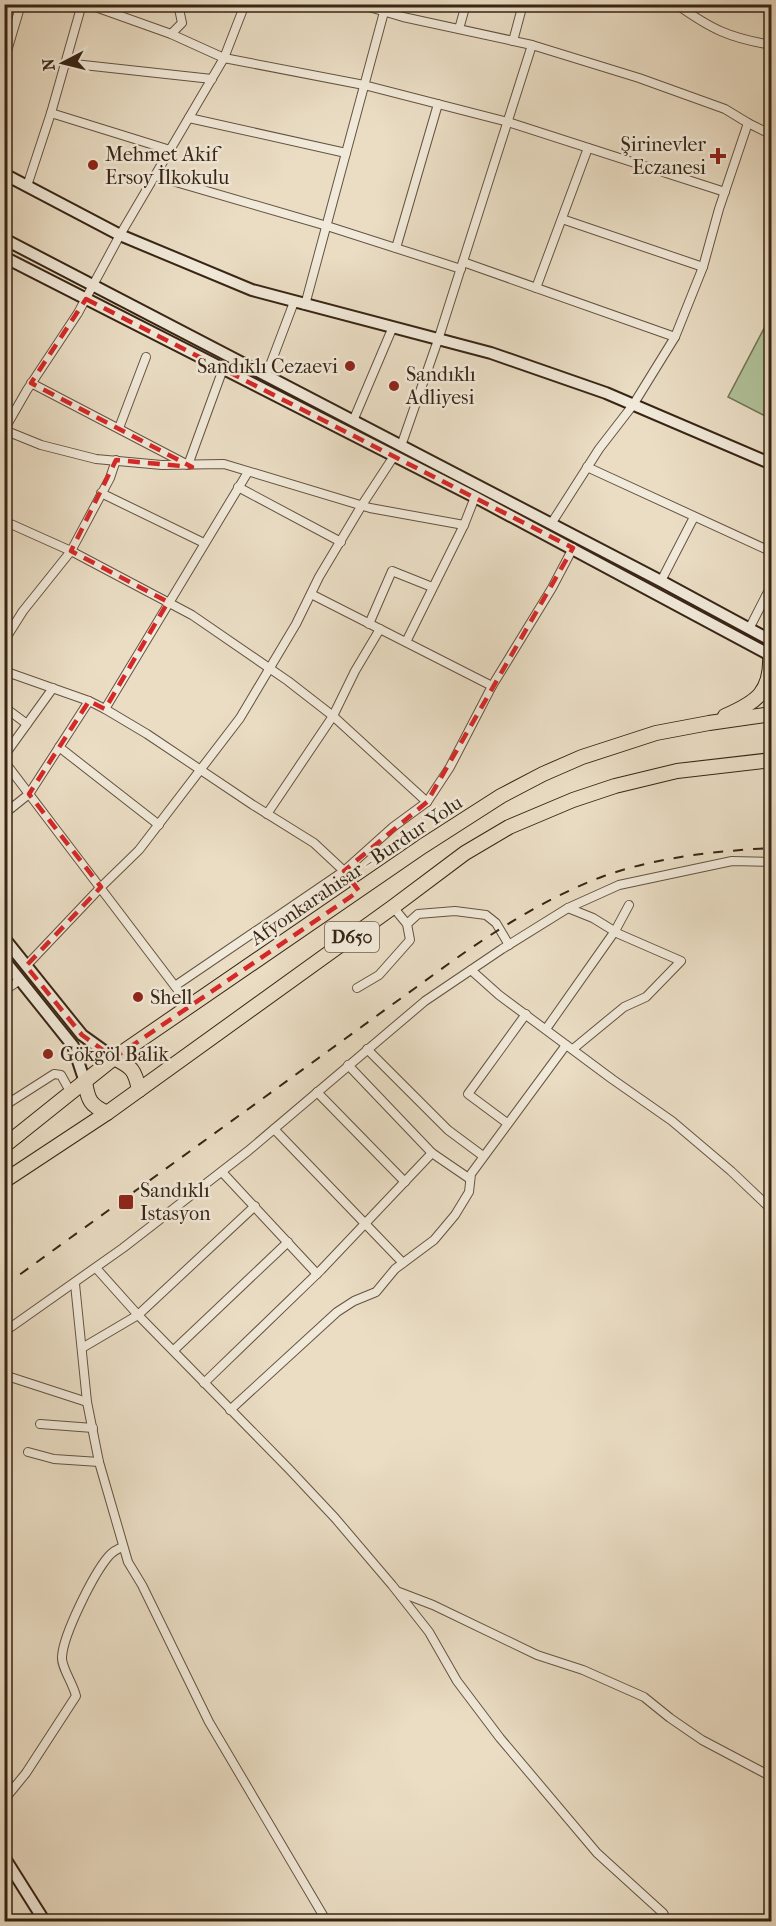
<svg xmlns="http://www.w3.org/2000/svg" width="776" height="1926" font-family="'IM FELL French Canon',serif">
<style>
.green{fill:#b0c299;stroke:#747456;stroke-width:1.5}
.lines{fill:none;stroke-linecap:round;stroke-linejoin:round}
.street-casing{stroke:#645340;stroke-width:10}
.secondary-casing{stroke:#372514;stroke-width:14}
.highway-casing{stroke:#372514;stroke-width:16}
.street{stroke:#f1e9d9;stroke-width:8}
.secondary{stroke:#f1e9d9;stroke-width:10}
.highway{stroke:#eaddc4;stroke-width:14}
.rail{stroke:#372514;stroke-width:2;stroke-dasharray:10 10;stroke-linecap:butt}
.marked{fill:none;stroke:#d62828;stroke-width:4.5;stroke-dasharray:12 8;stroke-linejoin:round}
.poi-dot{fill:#8f2418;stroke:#f1e9d9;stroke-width:2}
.labels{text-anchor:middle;stroke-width:5;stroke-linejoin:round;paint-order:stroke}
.shield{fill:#f1e9d9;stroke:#6f604f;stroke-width:1.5}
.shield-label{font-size:18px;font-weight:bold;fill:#372514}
.poi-label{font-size:20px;fill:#372514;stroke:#f1e9d9;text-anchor:start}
.street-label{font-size:20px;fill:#372514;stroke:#f1e9d9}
</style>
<rect width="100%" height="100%" fill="#eaddc4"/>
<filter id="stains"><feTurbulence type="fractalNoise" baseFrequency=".00333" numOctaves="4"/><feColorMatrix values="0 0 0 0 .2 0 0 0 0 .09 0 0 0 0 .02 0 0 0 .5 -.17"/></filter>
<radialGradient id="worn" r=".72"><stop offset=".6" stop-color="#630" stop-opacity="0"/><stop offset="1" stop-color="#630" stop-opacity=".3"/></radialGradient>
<polygon class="green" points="771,315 771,419 728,397"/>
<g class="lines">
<defs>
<g id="street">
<polyline points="87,4 171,34 224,58 364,85 508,122 725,192"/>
<polyline points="359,4 403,17 532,45 639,78 725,109 748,123 719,209 703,267 675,337 633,405 599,449 551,524"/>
<path d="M676 4C711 29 729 38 772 45"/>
<polyline points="459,29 466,4"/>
<polyline points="171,34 182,23 178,4"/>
<polyline points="513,41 523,4"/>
<polyline points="4,61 21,4"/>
<polyline points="65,63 212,79"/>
<polyline points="51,113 170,150"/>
<polyline points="189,118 346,153"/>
<polyline points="748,123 772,135"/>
<polyline points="155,176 327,226 461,269"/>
<polyline points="27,186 51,113 82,4"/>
<polyline points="562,219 703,267"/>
<polyline points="396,248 438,104"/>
<polyline points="463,262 675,337"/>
<polyline points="536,288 588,148"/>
<polyline points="305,305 384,12"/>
<polyline points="266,376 294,302"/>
<polyline points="31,383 188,465 223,369"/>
<polyline points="353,421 392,329"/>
<polyline points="119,428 146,357"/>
<polyline points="4,430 27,390 78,313 120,235 224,58 245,4"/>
<polyline points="4,430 41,445 96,459 162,465 224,464 370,508 464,525"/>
<polyline points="401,446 438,340 532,45"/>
<polyline points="587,467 772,552"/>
<polyline points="238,487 341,542"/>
<polyline points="101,493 204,543"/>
<polyline points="4,521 71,551 192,615 288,681 333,716 427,802"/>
<polyline points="661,581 694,517"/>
<polyline points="311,594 492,686"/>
<polyline points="369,624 392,571 432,587"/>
<polyline points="749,629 772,584"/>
<polyline points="4,641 23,611 71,551 110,478 116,460"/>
<polyline points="406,642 464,525 475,497"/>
<polyline points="4,671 89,701 105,709 147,734 253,805 314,843 344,871 359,891"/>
<polyline points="4,707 27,724"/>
<polyline points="105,709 248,472"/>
<polyline points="59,747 159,825"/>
<polyline points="4,756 53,688"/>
<polyline points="4,761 190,1006"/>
<polyline points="4,814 29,794 89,701"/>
<polyline points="267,814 333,716 355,671 380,629"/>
<polyline points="568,908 593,918 619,934 681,961 646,997 624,1007 573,1049"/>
<polyline points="407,924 418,914 455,911 486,915 496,923 509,945"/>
<polyline points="26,966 101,887 139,850 240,718 296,624 319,577 362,505 394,456"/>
<polyline points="471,970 499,995 612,1079 672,1121 731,1171 772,1210"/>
<polyline points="175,986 344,871 393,827 427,802 450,767 492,686 552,588 573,548"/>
<polyline points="357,988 379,975 410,940 407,924 393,907"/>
<polyline points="4,991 20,980"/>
<polyline points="546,1029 615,931 629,905"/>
<polyline points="367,1049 448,1130 483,1156"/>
<polyline points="348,1065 432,1153 470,1179"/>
<polyline points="317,1092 405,1182"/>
<polyline points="4,1106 54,1074 61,1075 71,1093"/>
<polyline points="507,1123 468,1094 526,1014"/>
<polyline points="274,1129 403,1263"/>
<polyline points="222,1172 317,1274"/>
<polyline points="96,1268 138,1315 289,1469 335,1518 392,1585 429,1632 457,1681 500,1738 597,1853 663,1913 668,1922"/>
<polyline points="75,1284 87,1402 99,1462 128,1562 142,1585 209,1722 327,1922"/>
<polyline points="4,1332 123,1248 248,1151 425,1001 502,949 568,908 619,885 732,861 772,862"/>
<polyline points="82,1348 138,1315 255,1206"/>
<polyline points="174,1350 288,1242"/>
<polyline points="4,1375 87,1402"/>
<polyline points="204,1383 321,1270 432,1153"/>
<polyline points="230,1410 337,1312 354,1301 376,1292 395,1269 434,1240 455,1215 469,1192 471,1174 566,1045"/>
<polyline points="40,1424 93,1428"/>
<polyline points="28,1452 54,1459 99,1462"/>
<polyline points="399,1592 433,1605 537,1655 583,1670 644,1697 670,1718 702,1740 772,1777"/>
<path d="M4 1800 26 1773 76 1696C73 1683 61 1667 62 1657 63 1635 93 1575 108 1557 112 1552 117 1549 123 1547"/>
</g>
<g id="secondary">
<polyline points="4,174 120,235 252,290 491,353 606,393 772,464"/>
<polyline points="4,239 661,581 772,641"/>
<polyline points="4,257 475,497 772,656"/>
<polyline points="4,938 82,1035 114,1058"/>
<polyline points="4,960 73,1046 85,1082"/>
<polyline points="4,1857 45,1922"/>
</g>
<g id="highway">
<path d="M725 716C757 702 772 692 770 654"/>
<path d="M114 1058C132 1067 135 1070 139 1090"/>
<path d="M85 1082C88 1100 90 1105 107 1113"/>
<polyline points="4,1146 114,1058 423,846 501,796 543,774 582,757 656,733 709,723 772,714"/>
<polyline points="4,1181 107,1113 393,907 465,853 509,827 573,800 615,786 677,771 772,760"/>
</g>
</defs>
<use href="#street" class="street-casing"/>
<use href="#secondary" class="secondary-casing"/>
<use href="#highway" class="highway-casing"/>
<use href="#street" class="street"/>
<use href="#secondary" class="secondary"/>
<use href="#highway" class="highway"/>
<path class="rail" d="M4 1286 440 970C491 933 545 898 604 876 658 857 715 851 772 848"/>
</g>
<path class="marked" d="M86 299 573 548 427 802 344 871 359 891 114 1058 82 1035 26 966 101 887 29 794 89 701 105 709 168 602 71 551 116 460 192 467 31 383Z"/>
<g class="poi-dot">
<path d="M715 147h6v6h6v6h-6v6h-6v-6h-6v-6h6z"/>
<circle cx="93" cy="165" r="6"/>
<circle cx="350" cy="366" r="6"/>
<circle cx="394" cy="386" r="6"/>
<circle cx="138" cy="997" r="6"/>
<circle cx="48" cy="1054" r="6"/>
<rect x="118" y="1194" width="16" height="16" rx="3"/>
</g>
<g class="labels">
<rect class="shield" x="325" y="922" width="54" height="30" rx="4.5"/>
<g class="shield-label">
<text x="352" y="943">D650</text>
</g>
<g class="poi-label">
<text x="706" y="151" text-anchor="end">Şirinevler<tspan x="706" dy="23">Eczanesi</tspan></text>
<text x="105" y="161">Mehmet Akif<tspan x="105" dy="23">Ersoy İlkokulu</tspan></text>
<text x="338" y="373" text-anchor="end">Sandıklı Cezaevi</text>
<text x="406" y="381">Sandıklı<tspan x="406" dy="23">Adliyesi</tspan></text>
<text x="150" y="1004">Shell</text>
<text x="60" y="1061">Gökgöl Balik</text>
<text x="140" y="1197">Sandıklı<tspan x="140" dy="23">Istasyon</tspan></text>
</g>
<g class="street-label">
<text transform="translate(356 870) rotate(-34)" y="7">Afyonkarahisar - Burdur Yolu</text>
</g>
</g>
<rect width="776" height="1926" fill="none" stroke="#eaddc4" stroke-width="24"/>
<rect x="6" y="6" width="764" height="1914" fill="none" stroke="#372514" stroke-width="3"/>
<rect x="12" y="12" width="752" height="1902" fill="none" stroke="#372514" stroke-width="1.5"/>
<g transform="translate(63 63) rotate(263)" stroke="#f1e9d9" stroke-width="4.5" paint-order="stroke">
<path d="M0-4.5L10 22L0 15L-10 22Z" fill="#372514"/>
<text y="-9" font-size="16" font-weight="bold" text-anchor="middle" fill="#372514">N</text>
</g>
<rect width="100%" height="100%" filter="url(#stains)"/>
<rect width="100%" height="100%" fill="url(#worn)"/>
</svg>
